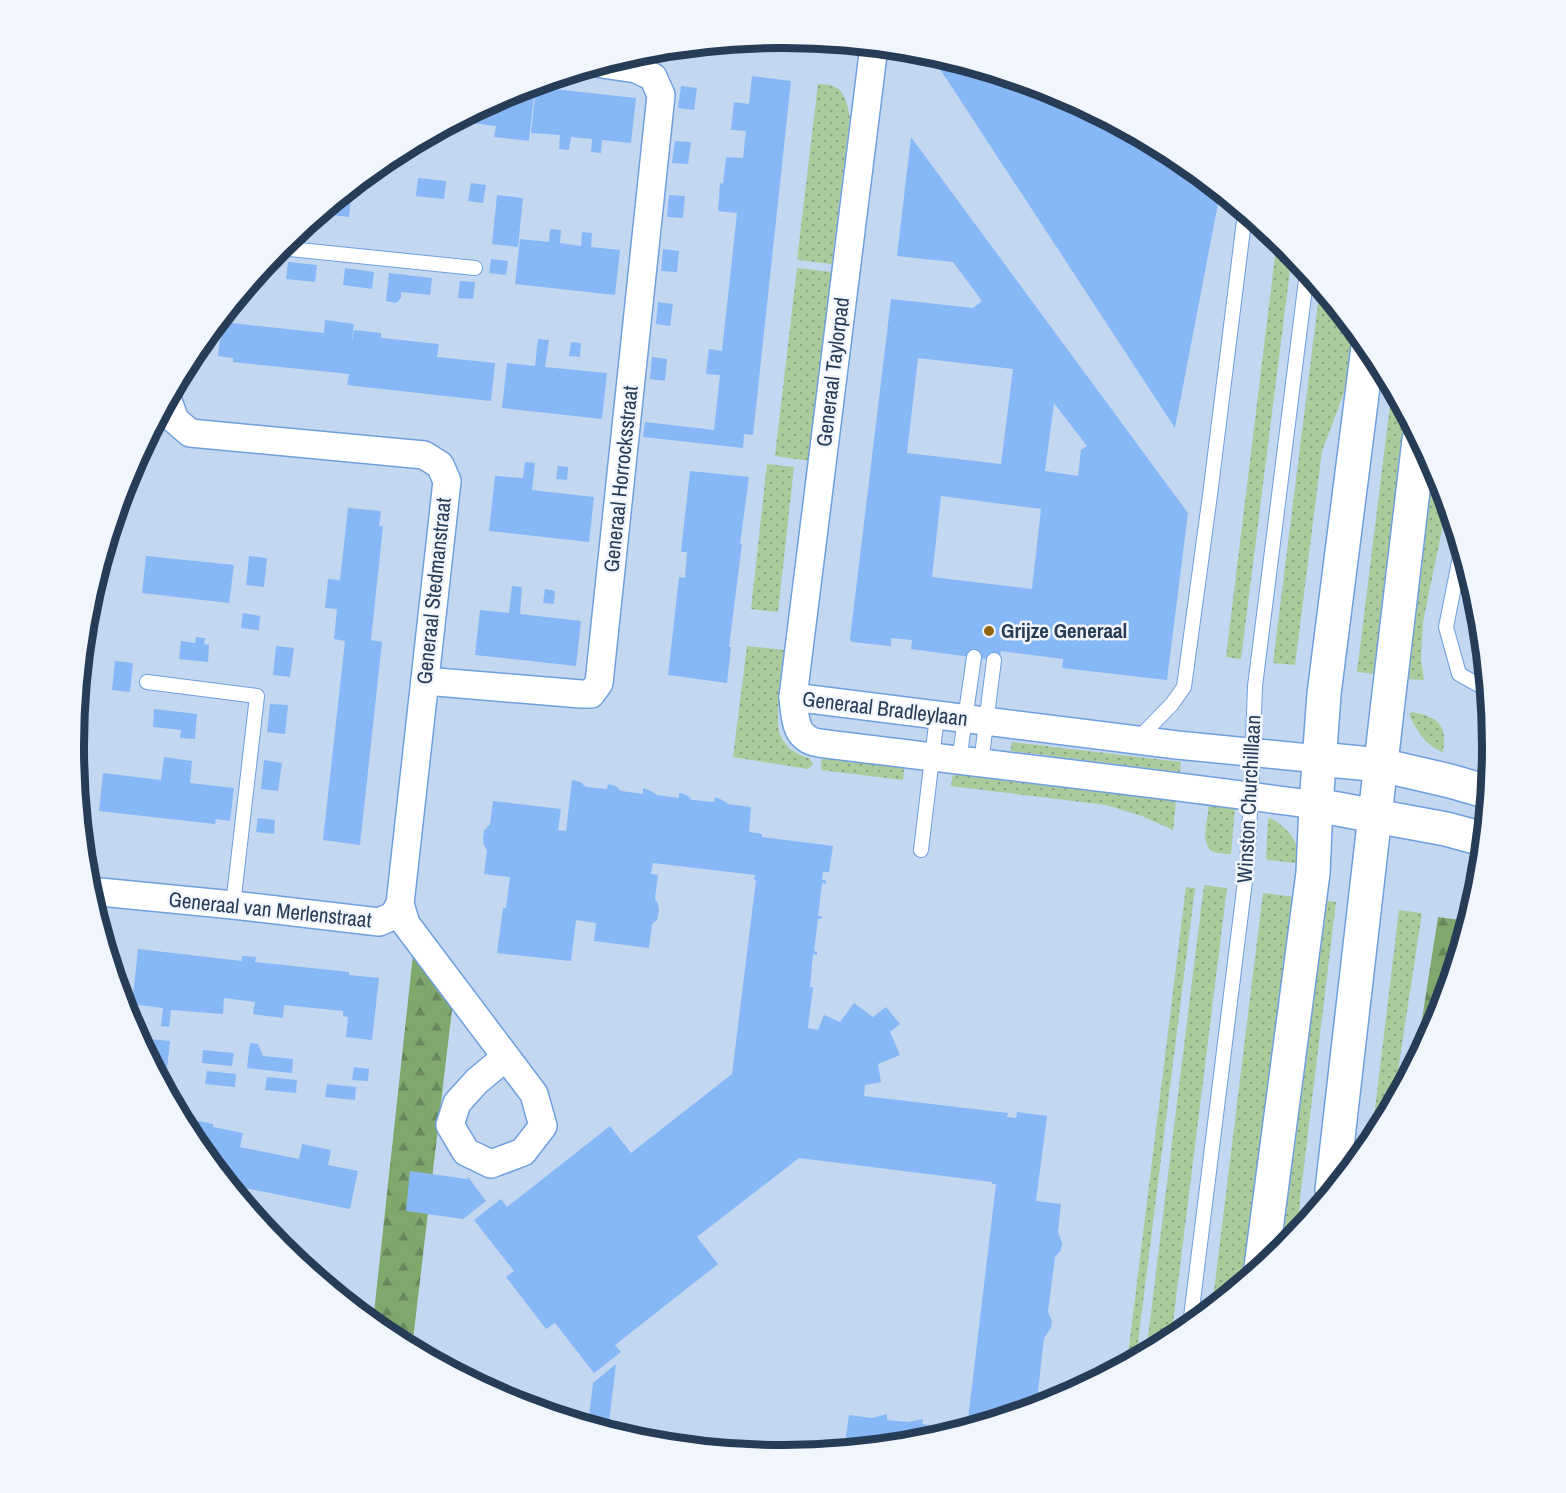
<svg xmlns="http://www.w3.org/2000/svg" width="1566" height="1493" font-family="'Archivo Narrow',sans-serif">
<style>
.grass{fill:url(#grass-dots)}
.forest{fill:url(#forest-firs)}
.building{fill:#86b7f7;fill-rule:evenodd}
.lines{fill:none;stroke-linecap:round;stroke-linejoin:round}
.lane-casing{stroke:#6f9fde;stroke-width:16}
.street-casing{stroke:#6f9fde;stroke-width:30}
.secondary-casing{stroke:#6f9fde;stroke-width:36}
.lane{stroke:#fff;stroke-width:14}
.street{stroke:#fff;stroke-width:27}
.secondary{stroke:#fff;stroke-width:33}
.poi-dot{fill:#946614;stroke:#f1f6fd;stroke-width:2}
.labels{text-anchor:middle;stroke-width:5;stroke-linejoin:round;paint-order:stroke}
.street-label{font-size:21px;fill:#273c56;stroke:#f1f6fd}
.poi-label{font-size:21px;font-weight:bold;fill:#273c56;stroke:#f1f6fd;text-anchor:start}
.rim{fill:none;stroke:#273c56;stroke-width:8}
</style>
<defs>
<pattern id="grass-dots" width="8" height="8" patternUnits="userSpaceOnUse" patternTransform="scale(1.5)"><rect width="8" height="8" fill="#abcb9c"/><path d="M2 2h.1M6 6h.1" fill="none" stroke="#8ba682" stroke-width="1.8" stroke-linecap="round"/></pattern>
<pattern id="forest-firs" width="22" height="20" patternUnits="userSpaceOnUse" patternTransform="scale(1.5)"><rect width="22" height="20" fill="#80a76c"/><path d="M5 1l3.5 6h-7zM16 11l3.5 6h-7z" fill="#69895c"/></pattern>
</defs>
<rect width="100%" height="100%" fill="#c3d7f1"/>
<g class="grass">
<path d="M818 84C843 84 845 95 850 117L832 264 797 260Z"/>
<polygon points="1277,240 1292,254 1241,659 1226,657"/>
<polygon points="797,268 832,272 809,461 775,456"/>
<polygon points="1320,288 1353,328 1345,390 1322,451 1295,665 1273,663"/>
<polygon points="1392,390 1408,419 1376,674 1357,672"/>
<polygon points="767,464 794,467 778,612 751,609"/>
<polygon points="1433,466 1438,475 1447,505 1423,622 1421,660 1424,680 1406,679"/>
<path d="M747 646 784 650C783 669 774 720 780 735 786 748 796 754 809 758L813 764 808 769 733 757Z"/>
<path d="M1411 712C1436 716 1448 724 1443 751L1442 752C1425 745 1416 730 1409 714Z"/>
<polygon points="1012,742 1181,762 1180,772 1010,751"/>
<polygon points="822,758 904,768 903,780 821,770"/>
<polygon points="953,774 1176,801 1173,830 1142,816 1106,805 951,786"/>
<path d="M1209 805 1235 808 1231 854C1225 854 1217 854 1212 851 1200 843 1208 817 1209 805Z"/>
<path d="M1270 818C1287 827 1300 842 1299 862L1296 863 1268 860 1266 858 1268 819Z"/>
<polygon points="1204,885 1227,888 1171,1339 1146,1353"/>
<polygon points="1186,887 1195,888 1136,1358 1127,1363"/>
<polygon points="1263,893 1296,897 1251,1275 1212,1307"/>
<polygon points="1325,901 1336,902 1300,1199 1298,1231 1284,1248 1277,1254 1283,1236 1286,1212"/>
<polygon points="1399,910 1422,913 1393,1103 1371,1142"/>
</g>
<g class="forest">
<polygon points="1438,917 1467,921 1438,1018 1416,1058"/>
<polygon points="413,955 453,1001 412,1348 389,1336 373,1322"/>
</g>
<g class="building">
<polygon points="783,38 788,38 781,43 763,41"/>
<polygon points="953,61 1055,92 1177,157 1220,193 1175,428 940,69"/>
<polygon points="752,76 791,81 753,435 744,434 743,448 643,437 645,422 714,430 720,375 706,374 709,349 722,351 737,213 718,211 720,183 723,184 726,157 743,158 746,131 731,130 734,102 749,104"/>
<polygon points="681,86 697,88 694,110 678,108"/>
<polygon points="536,87 636,98 631,143 602,140 601,153 591,152 592,139 571,137 569,150 559,149 560,135 531,133"/>
<polygon points="516,90 529,92 529,94 534,95 529,141 494,137 496,126 456,121"/>
<path d="M911 137 1188 513 1167 680 1062 668 1063 659 1001 651 999 660H994L911 649 912 640 891 638V646L852 642 850 639 891 299 973 308 982 301 953 262 897 256ZM918 358 1013 369 1001 464 907 453ZM1054 403 1087 446 1081 450 1078 476 1045 471ZM941 496 1041 509 1032 589 932 577Z"/>
<polygon points="675,141 691,142 688,164 672,163"/>
<polygon points="418,178 446,181 444,199 416,196"/>
<polygon points="471,183 486,185 483,203 468,201"/>
<polygon points="352,187 349,217 332,215 333,203"/>
<polygon points="497,195 523,198 518,247 492,244"/>
<polygon points="669,195 685,196 683,218 667,217"/>
<polygon points="550,229 561,230 560,243 581,246 582,232 592,233 591,247 620,250 615,295 515,284 520,239 549,242"/>
<polygon points="663,249 679,251 677,272 661,271"/>
<polygon points="491,259 508,261 506,275 489,273"/>
<polygon points="288,262 317,265 315,282 286,279"/>
<polygon points="345,268 374,272 372,289 343,285"/>
<polygon points="389,273 432,278 430,295 401,292 401,298 396,303 386,301"/>
<polygon points="460,281 475,282 473,299 458,298"/>
<polygon points="658,302 673,304 670,326 656,324"/>
<polygon points="325,320 354,324 351,347 354,330 381,333 381,338 439,344 437,357 495,363 491,401 347,385 349,374 233,362 233,358 218,356 222,322 324,333"/>
<polygon points="538,339 549,340 545,367 607,373 602,419 502,408 507,363 535,366"/>
<polygon points="571,342 581,343 580,357 569,356"/>
<polygon points="652,357 667,359 665,381 650,379"/>
<polygon points="525,462 535,463 532,490 594,497 589,542 489,531 495,476 523,478"/>
<polygon points="558,466 568,467 567,480 556,479"/>
<polygon points="690,471 749,477 740,544 742,544 729,647 731,647 727,683 668,675 679,577 685,578 687,552 681,552"/>
<polygon points="348,508 381,511 379,526 383,526 371,640 382,642 360,845 323,840 345,641 334,639 337,609 325,608 328,579 340,580"/>
<polygon points="146,556 234,565 229,603 142,593"/>
<polygon points="249,556 267,558 264,587 246,585"/>
<polygon points="96,580 95,599 91,598"/>
<polygon points="512,586 522,587 520,614 581,621 576,666 475,655 480,610 509,613"/>
<polygon points="545,589 555,591 554,604 543,603"/>
<polygon points="1476,602 1478,609 1481,636 1470,634"/>
<polygon points="243,613 260,616 259,630 241,628"/>
<polygon points="196,637 205,638 204,644 209,645 208,662 179,659 181,641 195,643"/>
<polygon points="276,646 294,648 290,677 273,675"/>
<polygon points="115,661 133,663 130,692 112,690"/>
<polygon points="270,704 288,705 285,734 267,732"/>
<polygon points="154,709 197,714 195,739 180,738 181,730 153,727"/>
<polygon points="164,757 192,761 190,783 234,788 230,821 216,819 215,824 99,811 103,773 161,780"/>
<polygon points="264,760 282,763 278,791 261,789"/>
<polygon points="572,780 580,782 586,787 607,789 608,784 611,785 616,786 621,791 643,794 643,788 651,791 657,795 679,798 679,793 681,793 688,796 692,800 714,802 715,797 716,797 724,801 728,804 751,807 749,832 762,834 762,837 833,846 829,872 823,872 822,880 826,880 826,884 822,883 818,916 822,916 821,919 818,919 814,951 817,952 817,955 813,954 810,987 813,987 808,1028 818,1030 824,1015 840,1022 854,1003 873,1017 886,1007 900,1024 890,1032 900,1055 878,1064 881,1082 865,1085 864,1096 1008,1113 1007,1117 1016,1118 1017,1112 1047,1116 1036,1201 1061,1204 1058,1232 1062,1243 1061,1250 1055,1257 1048,1312 1052,1321 1051,1328 1044,1338 1038,1391 1041,1395 1042,1405 967,1428 996,1184 992,1184 992,1182 799,1158 697,1237 718,1264 615,1345 621,1352 594,1373 555,1323 546,1329 506,1277 514,1271 474,1220 501,1199 507,1207 610,1126 631,1153 732,1074 756,880 754,880 755,875 653,863 651,874 658,875 655,898 658,904 659,910 657,920 652,924 649,948 594,941 596,923 576,920 571,961 497,953 503,908 506,908 510,877 484,874 487,850 484,845 483,838 484,831 490,824 493,801 561,809 558,830 566,831"/>
<polygon points="78,791 86,793 83,824 82,824"/>
<polygon points="258,818 275,820 274,834 256,832"/>
<polygon points="138,949 242,961 242,956 256,957 255,962 349,972 349,975 379,978 372,1040 346,1037 348,1017 343,1016 343,1011 284,1005 283,1018 253,1014 255,1002 224,998 223,1014 171,1010 169,1027 161,1026 163,1008 132,1004"/>
<polygon points="139,1038 170,1041 166,1078 160,1078"/>
<polygon points="250,1043 258,1044 263,1056 293,1059 292,1073 247,1068"/>
<polygon points="203,1050 234,1053 232,1066 202,1063"/>
<polygon points="354,1067 369,1069 368,1081 352,1080"/>
<polygon points="207,1071 236,1074 235,1087 205,1084"/>
<polygon points="267,1077 297,1080 296,1093 265,1090"/>
<polygon points="327,1084 356,1087 355,1100 325,1097"/>
<polygon points="184,1118 213,1124 213,1127 243,1133 240,1147 299,1159 302,1144 331,1150 328,1165 358,1171 350,1209 230,1185 193,1140 183,1121"/>
<polygon points="410,1171 467,1179 468,1177 486,1201 462,1220 463,1219 406,1211"/>
<polygon points="616,1364 608,1431 588,1425 593,1383"/>
<polygon points="887,1414 887,1420 908,1422 923,1419 922,1424 944,1427 958,1424 957,1431 921,1442 844,1449 849,1415 872,1418"/>
</g>
<g class="lines">
<defs>
<g id="lane">
<polyline points="280,248 475,268"/>
<polyline points="1461,552 1446,627 1459,674 1486,689"/>
<polyline points="147,682 257,696 233,905"/>
<polyline points="1137,740 1172,704 1184,687 1210,495 1245,213"/>
<polyline points="959,761 974,657"/>
<polyline points="981,763 994,660"/>
<polyline points="921,850 937,716"/>
<polyline points="1190,1325 1247,865 1251,796 1255,686 1307,272"/>
</g>
<g id="street">
<path d="M874 46 793 697C795 717 794 739 819 743 984 764 1150 782 1316 805"/>
<polyline points="425,681 581,694 591,694 599,683 661,95 653,77 636,69 602,64"/>
<polyline points="793,697 1177,745 1319,759"/>
<polyline points="90,891 233,905 379,922 393,916 400,904 447,481 440,465 424,455 190,433 175,420 168,401"/>
<polyline points="400,904 406,924 522,1078 534,1094 543,1126 523,1152 491,1164 466,1152 450,1125 457,1103 477,1081 506,1057"/>
</g>
<g id="secondary">
<polyline points="1319,759 1381,765 1450,781 1488,792"/>
<polyline points="1316,805 1446,829 1483,839"/>
<polyline points="1332,1190 1388,702 1419,440"/>
<polyline points="1261,1267 1313,873 1316,805 1324,694 1368,347"/>
</g>
</defs>
<use href="#lane" class="lane-casing"/>
<use href="#street" class="street-casing"/>
<use href="#secondary" class="secondary-casing"/>
<use href="#lane" class="lane"/>
<use href="#street" class="street"/>
<use href="#secondary" class="secondary"/>
</g>
<circle class="poi-dot" cx="989" cy="631" r="6"/>
<g class="labels">
<g class="street-label">
<text transform="translate(833 372) rotate(-83)" y="7">Generaal Taylorpad</text>
<text transform="translate(621 479) rotate(-84)" y="7">Generaal Horrocksstraat</text>
<text transform="translate(434 591) rotate(-84)" y="7">Generaal Stedmanstraat</text>
<text transform="translate(885 709) rotate(7)" y="7">Generaal Bradleylaan</text>
<text transform="translate(1249 799) rotate(-87)" y="7">Winston Churchilllaan</text>
<text transform="translate(270 910) rotate(6)" y="7">Generaal van Merlenstraat</text>
</g>
<g class="poi-label">
<text x="1001" y="638">Grijze Generaal</text>
</g>
</g>
<path d="M0 0H1566V1493H0ZM782 48H784A698 698 0 0 1 1482 746V747A698 698 0 0 1 784 1445H782A698 698 0 0 1 84 747V746A698 698 0 0 1 782 48Z" fill="#f1f6fd" fill-rule="evenodd"/>
<path class="rim" d="M782 48H784A698 698 0 0 1 1482 746V747A698 698 0 0 1 784 1445H782A698 698 0 0 1 84 747V746A698 698 0 0 1 782 48Z"/>
</svg>
